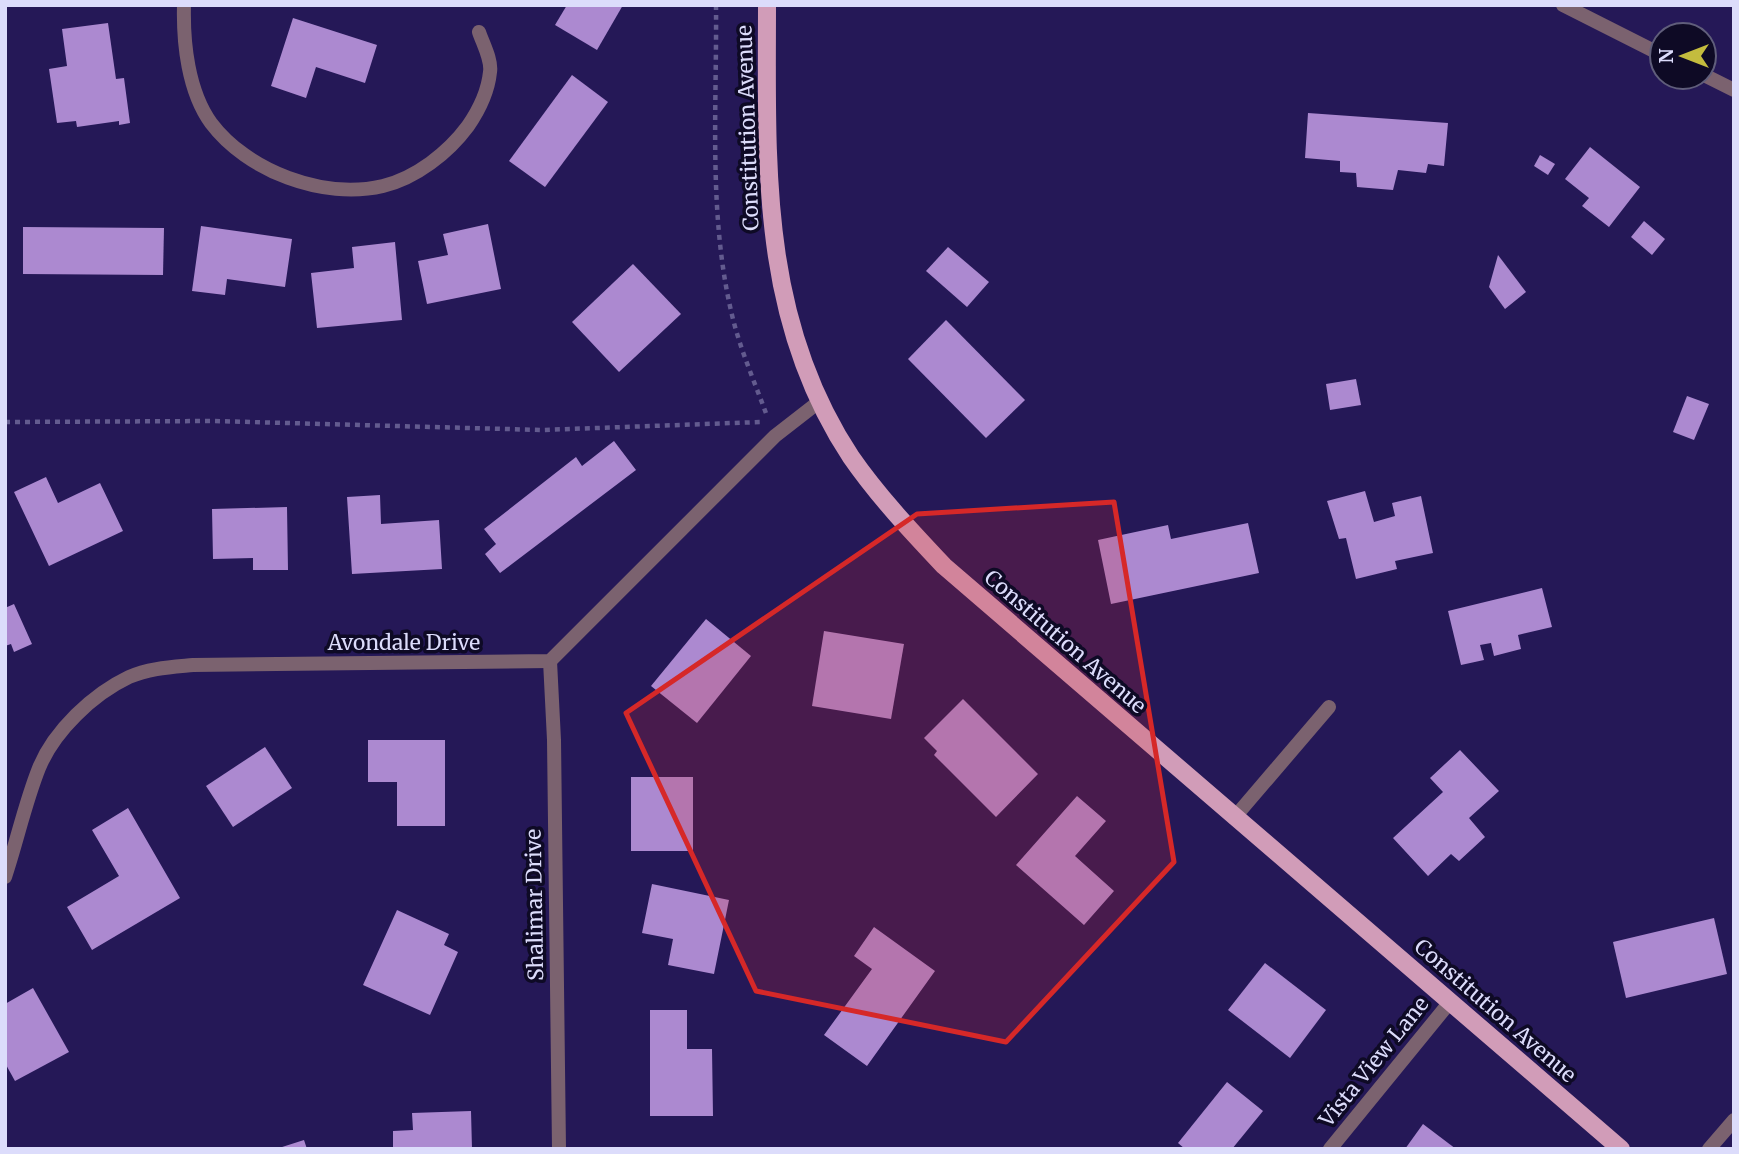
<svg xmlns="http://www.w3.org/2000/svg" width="1739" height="1154" font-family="Merriweather,serif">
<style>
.building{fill:#ac89d0}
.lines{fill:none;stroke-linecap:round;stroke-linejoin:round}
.path{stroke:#635b8f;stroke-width:4.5;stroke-dasharray:5 5;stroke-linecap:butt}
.street{stroke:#7b626f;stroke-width:14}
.primary{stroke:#d19cb8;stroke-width:18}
.marked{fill:#d62828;fill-opacity:0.2;stroke:#d62828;stroke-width:5;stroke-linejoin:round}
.labels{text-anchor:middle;stroke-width:7;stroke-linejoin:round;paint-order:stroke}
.street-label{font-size:21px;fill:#dcdcfb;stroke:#0e0a25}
</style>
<rect width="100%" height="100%" fill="#251857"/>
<g class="building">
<polygon points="567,5 623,5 597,50 555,25"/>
<polygon points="293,18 377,45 365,83 316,67 306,98 271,86"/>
<polygon points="108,23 116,79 124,78 130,123 119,125 119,121 77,127 76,121 57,123 49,69 67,66 62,29"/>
<polygon points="572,75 608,102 545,187 509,161"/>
<polygon points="1308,113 1448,123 1444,166 1428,164 1426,173 1398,170 1393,190 1357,187 1356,173 1340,172 1340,161 1305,158"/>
<polygon points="1590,147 1640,187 1609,227 1582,206 1589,198 1565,179"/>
<polygon points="1540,155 1555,164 1548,175 1534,166"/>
<polygon points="1644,221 1665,239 1652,255 1631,237"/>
<polygon points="488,224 501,289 427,304 418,261 448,255 443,234"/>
<polygon points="201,226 292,239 285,287 227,279 225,295 192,291"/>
<polygon points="23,227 164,228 163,275 23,274"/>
<polygon points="395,242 402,320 317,328 311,273 354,268 352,247"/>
<polygon points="948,247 989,282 967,307 926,271"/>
<polygon points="1498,255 1526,292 1505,309 1489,287"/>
<polygon points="633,264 681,314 619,372 572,322"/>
<polygon points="946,320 1025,400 986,438 908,359"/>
<polygon points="1356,379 1361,405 1330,410 1326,384"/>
<polygon points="1687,396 1709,404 1694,440 1673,432"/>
<polygon points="614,441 636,470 500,573 485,554 496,544 484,529 576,457 582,466"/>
<polygon points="46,477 58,503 100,483 123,531 49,566 14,492"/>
<polygon points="1365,491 1374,522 1395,516 1392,503 1421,496 1433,553 1395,561 1397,569 1356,579 1346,538 1339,539 1327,501"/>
<polygon points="380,495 381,524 439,520 442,569 352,574 347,497"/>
<polygon points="287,507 288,570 253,570 253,558 213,559 212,509"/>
<polygon points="1248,523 1259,573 1111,604 1098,540 1168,525 1171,539"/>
<polygon points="1542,588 1552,627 1518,635 1521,649 1494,656 1491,643 1480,645 1484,660 1461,665 1448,611"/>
<polygon points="14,604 32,644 14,652 11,644 5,646 5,608"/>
<polygon points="706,619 751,656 697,723 651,686"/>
<polygon points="824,631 904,644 891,719 812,706"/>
<polygon points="963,699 1038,774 996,817 934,755 937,751 924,738"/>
<polygon points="368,740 445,740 445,826 397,826 397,782 368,782"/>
<polygon points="265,747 292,788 233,827 206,786"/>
<polygon points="1460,750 1499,791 1469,818 1485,837 1459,861 1451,854 1428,876 1393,838 1443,792 1430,778"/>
<rect x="631" y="777" width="62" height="74"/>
<polygon points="1077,796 1106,821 1075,856 1114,891 1084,925 1016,865"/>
<polygon points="128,808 180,898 92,950 67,907 119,876 92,830"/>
<polygon points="652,884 729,900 714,974 668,965 673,939 642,933"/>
<polygon points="397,910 449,934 444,945 458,952 430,1015 363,985"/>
<polygon points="1714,918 1727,974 1626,998 1613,942"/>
<polygon points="874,927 935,971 867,1066 824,1035 872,969 854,956"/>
<polygon points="1265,963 1326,1010 1290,1058 1228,1010"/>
<polygon points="33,988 69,1052 15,1081 5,1063 5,1004"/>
<polygon points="650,1010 687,1010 687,1049 712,1049 713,1116 650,1116"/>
<polygon points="1227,1082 1263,1111 1232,1149 1185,1149 1178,1143"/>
<polygon points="471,1111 472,1149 393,1149 393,1131 413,1130 412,1113"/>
<polygon points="1423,1124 1456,1149 1405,1149"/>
<polygon points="304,1140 307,1149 279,1149 279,1148"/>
</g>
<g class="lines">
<g class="path">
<path d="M716 5C717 107 708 215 732 315 740 349 755 383 767 416"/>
<polyline points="5,422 214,421 542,430 760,422"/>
</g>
<g class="street">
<path d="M184 5C183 43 188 91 211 123 247 171 323 200 383 186 416 178 448 153 468 126 479 110 488 92 490 72 492 60 483 44 479 32"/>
<polyline points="1563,5 1662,55"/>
<polyline points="1704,75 1734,90"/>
<polyline points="550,661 554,740 559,1149"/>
<polyline points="1234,818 1329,707"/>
<path d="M5 877C17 841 25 803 39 768 54 731 93 694 129 677 149 668 172 667 193 665L550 661 775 436 820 401"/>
<polyline points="1330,1149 1450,1002"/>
<polyline points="1709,1149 1734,1120"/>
</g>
<path class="primary" d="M767 5C767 164 759 318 851 457 878 496 911 531 944 566L1621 1149"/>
</g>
<path class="marked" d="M1114 502 1174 862 1006 1042 756 991 626 713 917 514Z"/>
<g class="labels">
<g class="street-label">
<text transform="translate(748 128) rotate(-92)" y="7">Constitution Avenue</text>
<text transform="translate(1065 642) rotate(41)" y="7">Constitution Avenue</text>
<text x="404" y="650">Avondale Drive</text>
<text transform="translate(535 905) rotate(-91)" y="7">Shalimar Drive</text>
<text transform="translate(1495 1011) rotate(41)" y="7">Constitution Avenue</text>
<text transform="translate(1374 1062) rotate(-51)" y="7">Vista View Lane</text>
</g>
</g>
<rect width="1739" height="1154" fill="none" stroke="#dcdcfb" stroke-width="14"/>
<g transform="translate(1683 56) rotate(270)"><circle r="33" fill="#0e0a25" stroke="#605e7b" stroke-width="2"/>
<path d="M0-5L12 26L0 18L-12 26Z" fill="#c4bc3e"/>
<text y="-10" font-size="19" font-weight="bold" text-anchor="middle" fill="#dcdcfb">N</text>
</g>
</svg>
